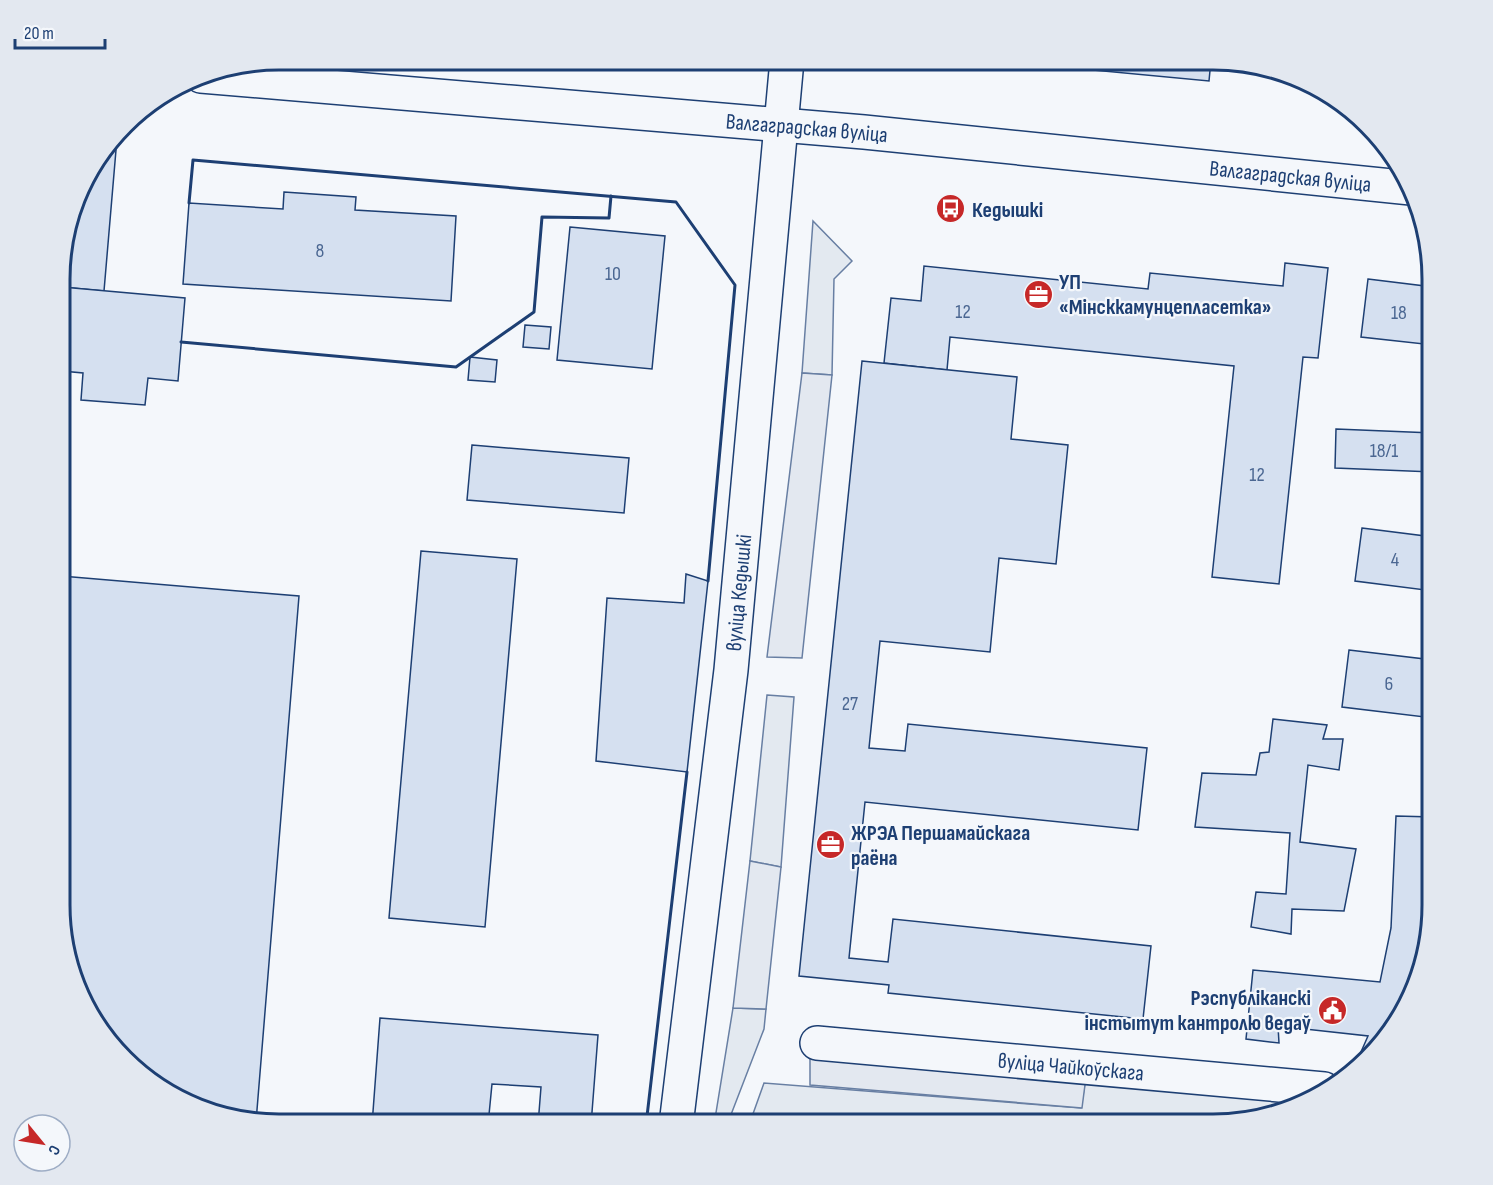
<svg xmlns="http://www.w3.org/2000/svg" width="1493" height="1185" font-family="'Sofia Sans Condensed',sans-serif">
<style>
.green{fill:#e3e9f0;stroke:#687fa3;stroke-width:1.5}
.parking{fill:#e3e8f0;stroke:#687fa3;stroke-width:1.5}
.building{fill:#d5e0f0;stroke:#1d3f73;stroke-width:1.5}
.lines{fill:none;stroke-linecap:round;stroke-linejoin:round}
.minor-casing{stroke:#1d3f73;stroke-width:36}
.major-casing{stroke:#1d3f73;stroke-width:36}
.minor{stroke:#f4f7fb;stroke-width:33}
.major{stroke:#f4f7fb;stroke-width:33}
.wall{stroke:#1d3f73;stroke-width:3}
.labels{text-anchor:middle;stroke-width:4.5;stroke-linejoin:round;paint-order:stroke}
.number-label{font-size:20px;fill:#4b6792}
.street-label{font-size:22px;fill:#1d3f73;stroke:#f4f7fb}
.poi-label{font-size:22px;font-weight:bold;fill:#1d3f73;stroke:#f4f7fb;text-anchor:start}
.rim{fill:none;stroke:#1d3f73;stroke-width:3}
</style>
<rect width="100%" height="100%" fill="#f4f7fb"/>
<g class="green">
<polygon points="813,221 852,261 834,279 832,375 802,373"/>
<polygon points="767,695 794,697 781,867 750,861"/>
<polygon points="733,1008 766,1009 764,1029 727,1125 714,1125"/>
<polygon points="1086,1077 1306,1102 1298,1108 1214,1125 749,1125 764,1083 1081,1108"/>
</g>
<g class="parking">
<polygon points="802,373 832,375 802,658 767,657"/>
<polygon points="750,861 781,867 766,1009 733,1008"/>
<polygon points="810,1054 1086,1077 1082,1108 810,1085"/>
</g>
<g class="building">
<polygon points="988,60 1211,60 1209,81"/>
<polygon points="106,150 116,150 104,291 62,287 62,250 89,170"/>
<polygon points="284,192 356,197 355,210 456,216 451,301 183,284 189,203 283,209"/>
<polygon points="570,227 665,236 652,369 557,360"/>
<polygon points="1285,263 1328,268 1318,358 1303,357 1279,584 1212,577 1234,366 950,337 947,370 884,363 891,298 921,301 924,266 1148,289 1150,273 1283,286"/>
<polygon points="1368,279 1433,287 1433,345 1361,337"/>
<polygon points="62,287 185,298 178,381 148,378 145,405 81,400 83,373 62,371"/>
<polygon points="525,325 551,327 549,349 523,347"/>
<polygon points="470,357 497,360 495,382 468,380"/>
<polygon points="862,361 1017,377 1011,439 1068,445 1056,564 999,558 990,652 880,641 869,748 905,751 908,724 1147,748 1138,830 865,802 849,958 888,962 893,919 1151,946 1143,1019 888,993 889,985 799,976"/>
<polygon points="1336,429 1433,433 1433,472 1335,468"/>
<polygon points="472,445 629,458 624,513 467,500"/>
<polygon points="1362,528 1433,537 1433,591 1355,581"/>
<polygon points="421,551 517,559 485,927 389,918"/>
<polygon points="686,574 708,581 687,772 596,761 607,598 684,603"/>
<polygon points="61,576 299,596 256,1122 196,1108 134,1070 83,1003 60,920"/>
<polygon points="1349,650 1433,660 1433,718 1342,707"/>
<polygon points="1273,719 1327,725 1323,739 1343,739 1339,770 1308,765 1300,842 1356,849 1344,911 1292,909 1291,934 1251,927 1256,892 1286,894 1290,833 1195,827 1202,773 1256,775 1260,753 1269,752"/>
<polygon points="1396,816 1433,817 1433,895 1422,894 1422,929 1413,995 1378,1051 1374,1054 1361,1052 1368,1036 1278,1026 1279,1043 1246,1039 1253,970 1380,982 1391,928"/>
<polygon points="380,1018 598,1035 591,1125 538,1125 541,1087 492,1084 488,1125 372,1125"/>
</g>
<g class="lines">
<defs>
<g id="minor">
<path id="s1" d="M817 1043 1324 1089"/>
<path id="s2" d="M676 1125 731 670 787 60"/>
</g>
<g id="major">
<path id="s3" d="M201 76 864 132 1411 188"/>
</g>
</defs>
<use href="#minor" class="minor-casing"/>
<use href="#major" class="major-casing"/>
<use href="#minor" class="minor"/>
<use href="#major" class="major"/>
<g class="wall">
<polyline points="189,203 193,160 676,202 735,285 708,581"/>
<polyline points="181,342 456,367 534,312 542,217 609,218 611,196"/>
<polyline points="646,1125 687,772"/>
</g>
</g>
<defs>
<symbol id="bus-disc" viewBox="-11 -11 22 22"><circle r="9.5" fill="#c62828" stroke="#f4f7fb"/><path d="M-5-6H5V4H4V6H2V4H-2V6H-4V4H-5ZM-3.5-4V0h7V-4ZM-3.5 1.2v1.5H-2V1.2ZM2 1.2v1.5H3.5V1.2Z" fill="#fff"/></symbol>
<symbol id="office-disc" viewBox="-11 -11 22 22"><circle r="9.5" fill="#c62828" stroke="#f4f7fb"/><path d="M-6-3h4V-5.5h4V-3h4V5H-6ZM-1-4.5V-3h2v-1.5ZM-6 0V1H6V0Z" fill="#fff"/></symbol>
<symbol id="civic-disc" viewBox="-11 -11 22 22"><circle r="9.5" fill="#c62828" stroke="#f4f7fb"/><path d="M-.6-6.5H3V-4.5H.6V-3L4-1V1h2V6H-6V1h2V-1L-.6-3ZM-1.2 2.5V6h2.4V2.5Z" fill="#fff"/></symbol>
</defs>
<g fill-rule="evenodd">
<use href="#bus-disc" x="934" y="192" width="33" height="33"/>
<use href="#office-disc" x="1022" y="278" width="33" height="33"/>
<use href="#office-disc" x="814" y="828" width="33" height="33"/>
<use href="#civic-disc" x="1316" y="994" width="33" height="33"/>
</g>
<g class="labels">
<g class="number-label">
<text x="320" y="257">8</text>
<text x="613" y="280">10</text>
<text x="963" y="318">12</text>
<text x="1399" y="319">18</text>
<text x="1384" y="457">18/1</text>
<text x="1257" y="481">12</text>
<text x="1395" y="566">4</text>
<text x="1389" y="690">6</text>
<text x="850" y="710">27</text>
</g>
<g class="street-label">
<text dy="8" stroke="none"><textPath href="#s3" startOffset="608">Валгаградская вуліца</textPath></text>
<text dy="8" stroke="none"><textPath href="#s3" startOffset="1094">Валгаградская вуліца</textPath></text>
<text dy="8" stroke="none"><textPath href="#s2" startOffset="536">вуліца Кедышкі</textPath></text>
<text dy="8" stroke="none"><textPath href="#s1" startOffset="255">вуліца Чайкоўскага</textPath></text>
</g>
<g class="poi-label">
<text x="972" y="217">Кедышкі</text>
<text x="1059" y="289">УП<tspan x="1059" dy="25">«Мінсккамунцепласетка»</tspan></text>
<text x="851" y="840">ЖРЭА Першамайскага<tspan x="851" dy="25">раёна</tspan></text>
<text x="1311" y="1005" text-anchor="end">Рэспубліканскі<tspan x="1311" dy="25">інстытут кантролю ведаў</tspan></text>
</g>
</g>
<path d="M0 0H1493V1185H0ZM279 70H1213A209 209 0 0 1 1422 279V905A209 209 0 0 1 1213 1114H279A209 209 0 0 1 70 905V279A209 209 0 0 1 279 70Z" fill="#e3e8f0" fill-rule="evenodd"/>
<path class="rim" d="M279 70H1213A209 209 0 0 1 1422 279V905A209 209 0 0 1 1213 1114H279A209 209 0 0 1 70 905V279A209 209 0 0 1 279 70Z"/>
<g transform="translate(42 1143) rotate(120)"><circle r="28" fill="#f4f7fb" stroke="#9eadc5" stroke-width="1.5"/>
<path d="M0-4.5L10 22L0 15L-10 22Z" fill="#c62828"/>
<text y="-9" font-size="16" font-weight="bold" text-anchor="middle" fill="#1d3f73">С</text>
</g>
<path d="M15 39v9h90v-9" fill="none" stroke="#1d3f73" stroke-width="3"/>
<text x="24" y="39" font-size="18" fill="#1d3f73" stroke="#f4f7fb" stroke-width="4.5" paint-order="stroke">20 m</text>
</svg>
